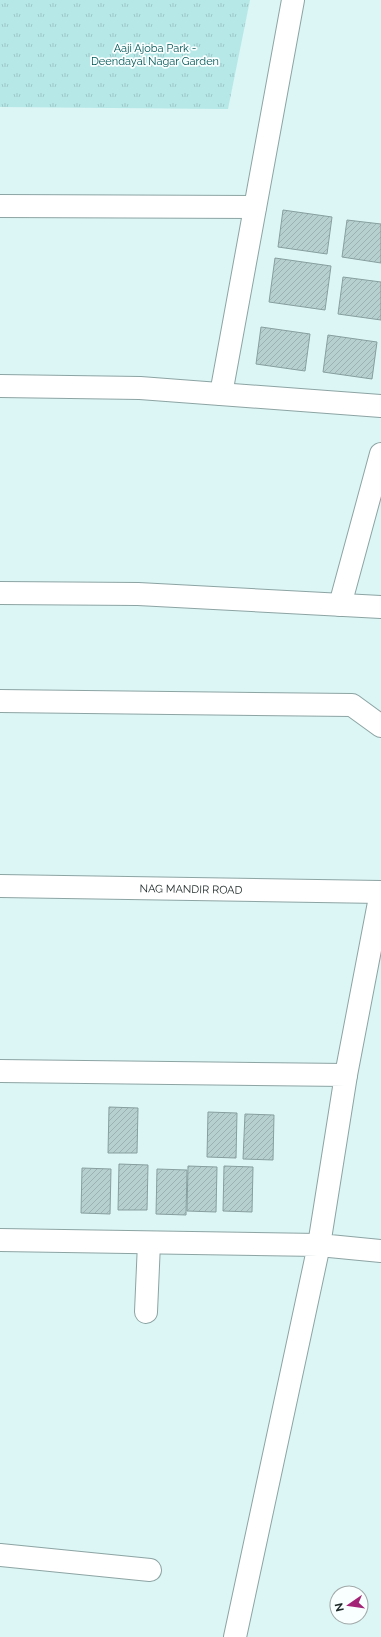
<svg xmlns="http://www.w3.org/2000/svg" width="381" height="1637" font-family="Raleway,sans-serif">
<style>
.park{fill:url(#park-tufts)}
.building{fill:url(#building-hatch);stroke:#879f9f}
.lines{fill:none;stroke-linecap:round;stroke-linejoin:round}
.minor-casing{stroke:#8ca4a3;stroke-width:24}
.tertiary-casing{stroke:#8ca4a3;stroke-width:24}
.minor{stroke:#fff;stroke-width:22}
.tertiary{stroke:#fff;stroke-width:22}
.labels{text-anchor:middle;stroke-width:3.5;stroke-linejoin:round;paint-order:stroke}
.park-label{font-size:11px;fill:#005556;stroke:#f9fefe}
.street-label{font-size:11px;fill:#1e2828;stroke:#f9fefe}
</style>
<defs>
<pattern id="park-tufts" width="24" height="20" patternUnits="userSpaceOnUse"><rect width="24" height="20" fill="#b6e8e8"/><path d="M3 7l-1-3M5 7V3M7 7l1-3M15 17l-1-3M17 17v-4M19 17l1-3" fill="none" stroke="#9cc7c7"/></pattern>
<pattern id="building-hatch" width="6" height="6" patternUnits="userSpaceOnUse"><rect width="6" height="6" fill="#b6cfcf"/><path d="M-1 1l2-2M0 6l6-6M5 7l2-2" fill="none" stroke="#9cb2b2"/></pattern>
</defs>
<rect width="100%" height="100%" fill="#dcf5f5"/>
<polygon class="park" points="0,0 250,0 228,109 0,107"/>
<g class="building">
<polygon points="283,210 332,217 327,254 278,247"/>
<polygon points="347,220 381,224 381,263 342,257"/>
<polygon points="275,258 331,266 325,310 269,302"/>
<polygon points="343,277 381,282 381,320 338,314"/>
<polygon points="261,327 310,334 305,371 256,364"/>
<polygon points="328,335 377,342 372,379 323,372"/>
<polygon points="109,1107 138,1108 137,1153 108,1153"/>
<polygon points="208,1112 237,1113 236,1158 207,1157"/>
<polygon points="245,1114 274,1115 273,1160 243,1159"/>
<polygon points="119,1164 148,1165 147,1210 118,1210"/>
<polygon points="188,1166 217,1167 216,1212 187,1211"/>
<polygon points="224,1166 253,1167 252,1212 223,1211"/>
<polygon points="82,1168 111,1169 110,1214 81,1213"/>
<polygon points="157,1169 187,1170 186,1215 156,1214"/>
</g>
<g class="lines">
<defs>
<g id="minor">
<polyline points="0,206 255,207"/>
<polyline points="0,386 140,388 381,406"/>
<polyline points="221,394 293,0"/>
<polyline points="0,593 138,594 381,607"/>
<polyline points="340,605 381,454"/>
<polyline points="0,701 352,705 381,726"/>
<polyline points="0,1071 346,1075 319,1245 381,1251"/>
<polyline points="346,1075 381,892"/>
<polyline points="0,1240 319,1245 235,1637"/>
<polyline points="146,1312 149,1243"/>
<polyline points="0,1555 150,1570"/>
</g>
<g id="tertiary">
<path id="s1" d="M0 886 381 892"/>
</g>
</defs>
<use href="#minor" class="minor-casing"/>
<use href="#tertiary" class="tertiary-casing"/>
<use href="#minor" class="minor"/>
<use href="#tertiary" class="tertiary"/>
</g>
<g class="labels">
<g class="park-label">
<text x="155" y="52">Aaji Ajoba Park -<tspan x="155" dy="13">Deendayal Nagar Garden</tspan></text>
</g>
<g class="street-label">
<text dy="4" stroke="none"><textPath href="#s1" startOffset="191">NAG MANDIR ROAD</textPath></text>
</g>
</g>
<g transform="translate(349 1605) rotate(257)"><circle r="19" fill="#f9fefe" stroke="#a1a8a8"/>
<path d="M0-3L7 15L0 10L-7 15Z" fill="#a32476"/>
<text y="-6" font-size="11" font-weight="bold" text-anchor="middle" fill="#1e2828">N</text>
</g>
</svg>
